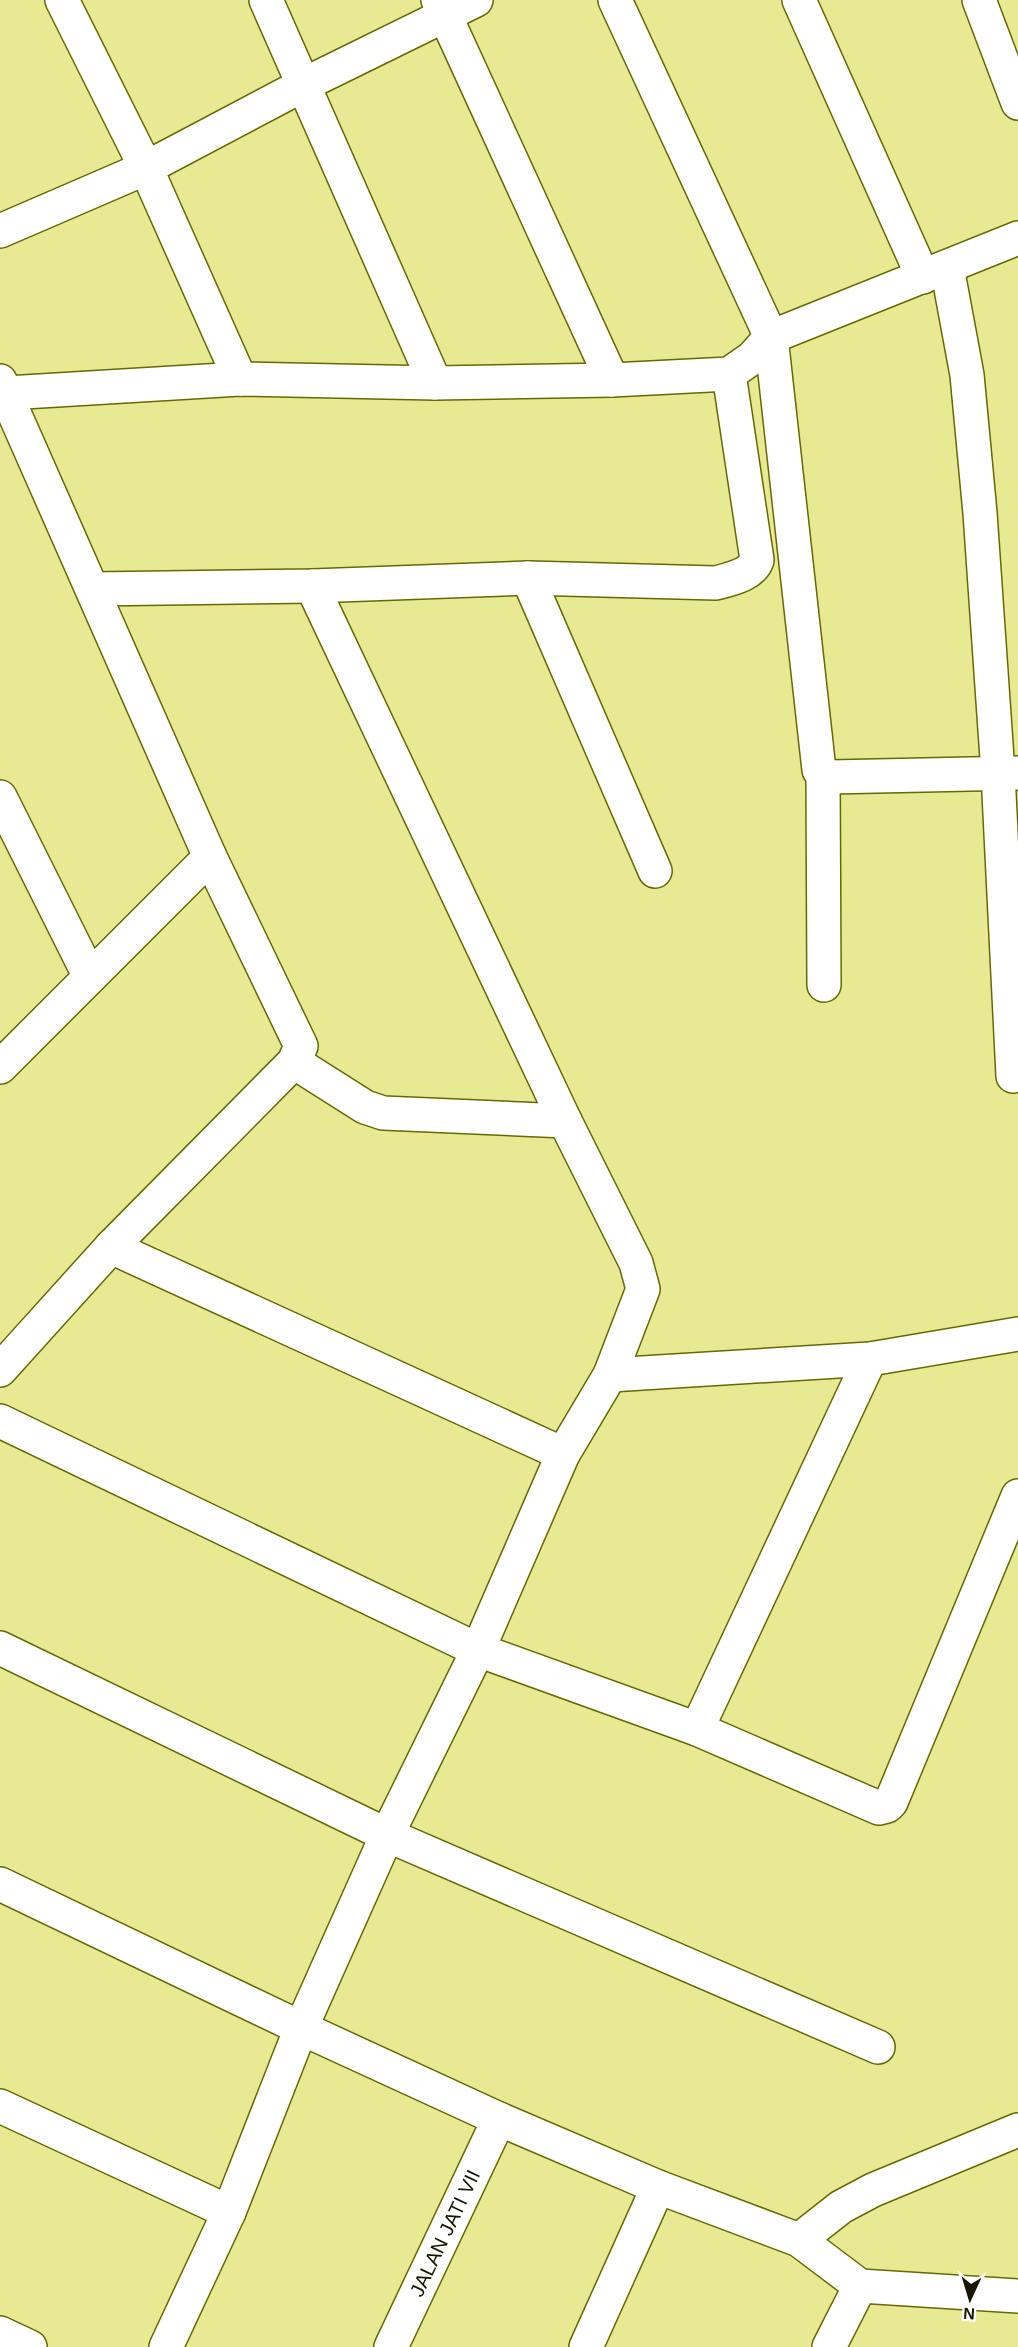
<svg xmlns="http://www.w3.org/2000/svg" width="1018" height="2347" font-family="Helvetica,sans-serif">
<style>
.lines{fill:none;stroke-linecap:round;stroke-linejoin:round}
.minor-casing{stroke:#686800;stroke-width:36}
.minor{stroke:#fff;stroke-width:33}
.labels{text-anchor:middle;stroke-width:4.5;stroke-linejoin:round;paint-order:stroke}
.street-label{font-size:20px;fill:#151500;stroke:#fff}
</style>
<rect width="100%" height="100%" fill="#e7ea92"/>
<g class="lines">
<defs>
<g id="minor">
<polyline points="62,0 146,168 240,379"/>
<polyline points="266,0 435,383"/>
<polyline points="438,0 612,380"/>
<polyline points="615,0 771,337 819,770 830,777 1018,773"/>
<polyline points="799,0 923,277"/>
<polyline points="979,0 1018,103"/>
<polyline points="0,231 146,168 305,84 476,0"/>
<polyline points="947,267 967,375 980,513 998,773 1013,1076"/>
<polyline points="0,381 210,857 301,1046 294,1062 111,1247 0,1370"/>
<polyline points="7,393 240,379 435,383 612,380 729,374 752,358 771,337 1018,238"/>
<polyline points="528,578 655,871"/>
<path d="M92 589 312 586 528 578 716 583C730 579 752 575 757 560L729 374"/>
<polyline points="823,774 824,985"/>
<polyline points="0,797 90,977"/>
<polyline points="294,1062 365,1107 383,1113 565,1121"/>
<polyline points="0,1067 210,857"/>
<polyline points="111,1247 563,1454"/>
<polyline points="610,1375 870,1359 1018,1334"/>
<polyline points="0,1421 478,1650 697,1729 879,1808 887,1806 891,1802 1018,1496"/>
<polyline points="0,1648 387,1835 878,2047"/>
<polyline points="697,1729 870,1359"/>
<polyline points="0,1884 301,2028 499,2119 658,2187 799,2240 860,2286 829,2347"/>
<polyline points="0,2106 229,2212"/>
<polyline points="799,2240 841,2207 873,2190 1018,2130"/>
<polyline points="860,2286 1018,2296"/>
<polyline points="0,2333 30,2347"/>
<polyline points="166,2347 229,2212 301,2028 387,1835 478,1650 563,1454 610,1375 643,1289 636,1263 565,1121 312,586"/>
<path id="s1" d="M391 2347 499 2119"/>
<polyline points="586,2347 658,2187"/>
</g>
</defs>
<use href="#minor" class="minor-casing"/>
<use href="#minor" class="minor"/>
</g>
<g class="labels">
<g class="street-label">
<text dy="7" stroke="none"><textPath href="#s1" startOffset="126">JALAN JATI VII</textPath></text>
</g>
</g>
<g transform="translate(970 2299) rotate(184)" stroke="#ffffff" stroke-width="4.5" paint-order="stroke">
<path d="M0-4.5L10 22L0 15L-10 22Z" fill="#151500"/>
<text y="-9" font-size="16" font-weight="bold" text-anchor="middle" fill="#151500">N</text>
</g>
</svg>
